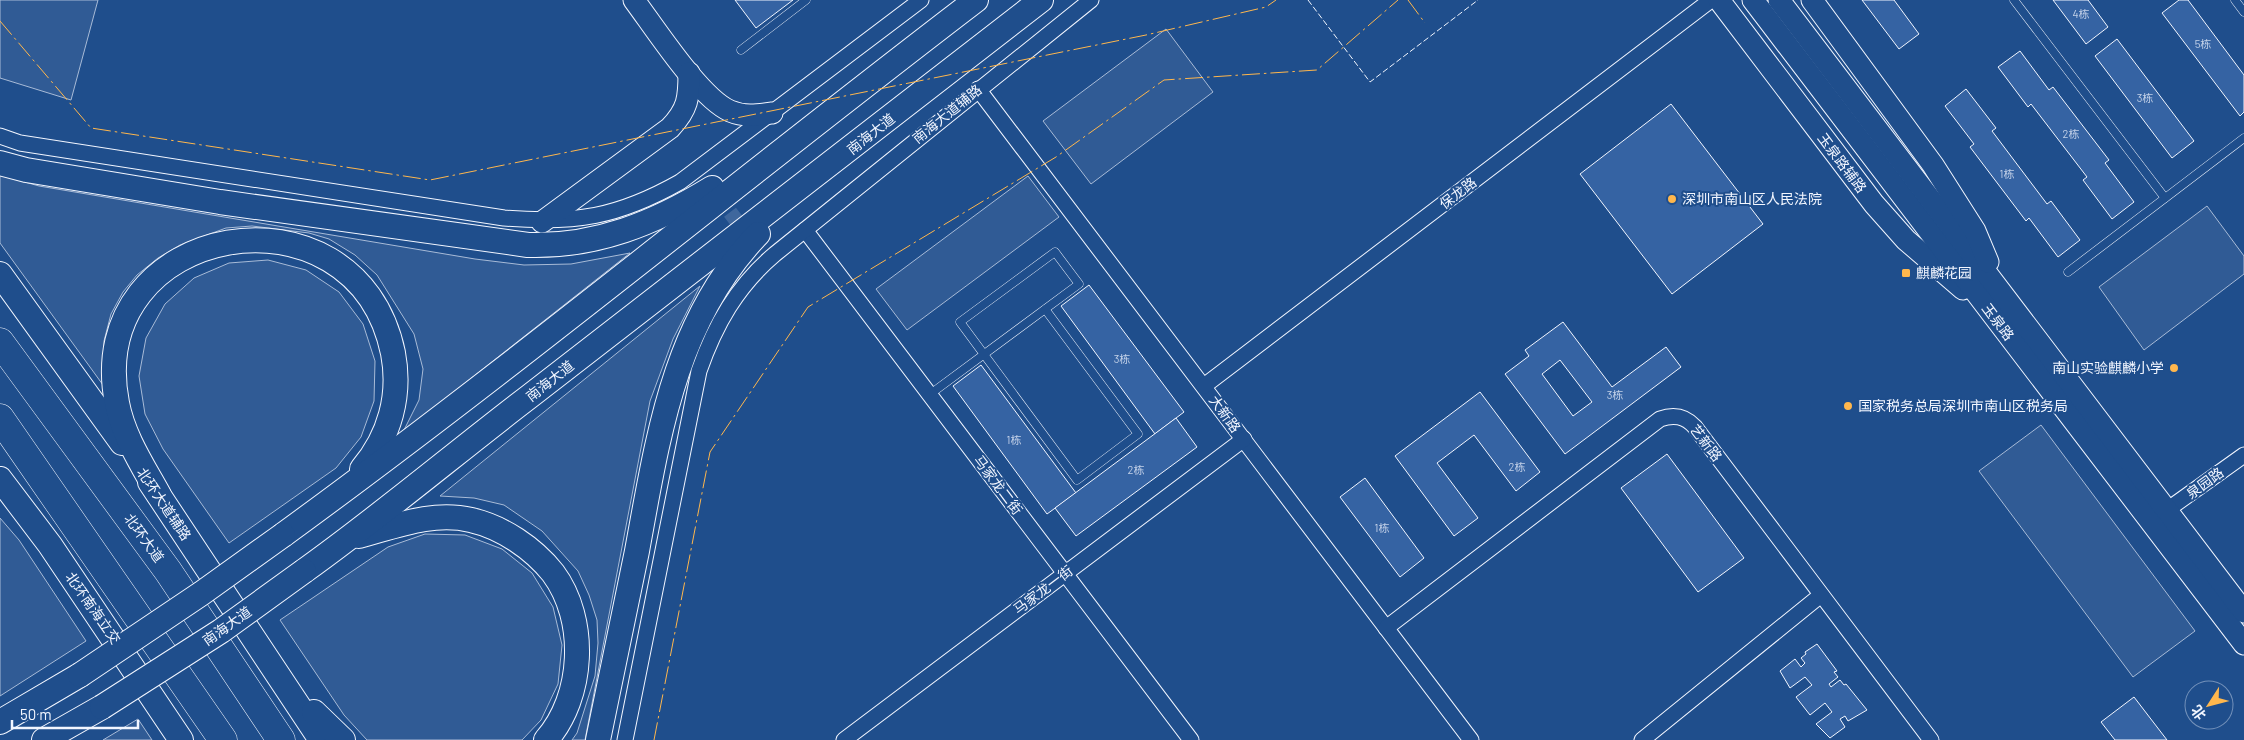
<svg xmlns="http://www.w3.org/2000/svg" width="2244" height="740" font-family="Barlow,'Noto Sans SC',sans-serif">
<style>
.built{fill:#305b95;stroke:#a8bbd7}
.building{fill:#3563a3;stroke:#f2f6ff;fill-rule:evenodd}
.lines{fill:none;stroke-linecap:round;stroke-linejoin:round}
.street-tunnel{stroke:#3f679d;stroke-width:15;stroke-dasharray:15 8;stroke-linecap:butt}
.lane-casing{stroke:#f2f6ff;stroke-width:9}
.street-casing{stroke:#f2f6ff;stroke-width:17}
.secondary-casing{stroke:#f2f6ff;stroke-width:23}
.primary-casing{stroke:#f2f6ff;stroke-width:26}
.highway-casing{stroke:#f2f6ff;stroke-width:29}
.lane{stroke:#1f4e8c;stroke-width:8}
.street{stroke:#1f4e8c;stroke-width:15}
.secondary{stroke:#1f4e8c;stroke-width:21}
.primary{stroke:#1f4e8c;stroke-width:24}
.highway{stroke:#1f4e8c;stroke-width:28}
.primary-bridge-casing{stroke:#f2f6ff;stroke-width:26;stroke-linecap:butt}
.primary-bridge{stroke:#1f4e8c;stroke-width:24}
.fence{stroke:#f2f6ff;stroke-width:1;stroke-dasharray:6 2.5;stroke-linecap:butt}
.power{stroke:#ffb74d;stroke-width:1;stroke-dasharray:18 4 2.5 4;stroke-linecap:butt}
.poi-dot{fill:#ffb74d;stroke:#1f4e8c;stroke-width:2}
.labels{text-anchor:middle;stroke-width:4;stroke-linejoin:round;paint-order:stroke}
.number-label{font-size:11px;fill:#c3d1e8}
.street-label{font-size:14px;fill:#f2f6ff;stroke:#1f4e8c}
.poi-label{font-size:14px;fill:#f2f6ff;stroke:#1f4e8c;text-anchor:start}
</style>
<rect width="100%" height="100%" fill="#1f4e8c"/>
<g class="built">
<polygon points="0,0 98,0 71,100 0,78"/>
<polygon points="1166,29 1213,92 1091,184 1043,121"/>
<polygon points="0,175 39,186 475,259 524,265 571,264 630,253 403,432 419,400 423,369 414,334 377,275 355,255 329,239 309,233 252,226 226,228 180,245 158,258 137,275 123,292 111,314 104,341 103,385 0,243"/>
<polygon points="1028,176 1059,217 907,330 876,289"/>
<polygon points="2207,206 2244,256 2244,274 2144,350 2099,287"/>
<polygon points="268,260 306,270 339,292 363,324 375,361 374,401 361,437 336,468 229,543 163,449 145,414 139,376 146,338 165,304 194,278 229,263"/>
<polygon points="700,286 673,339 650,401 585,740 572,740 577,733 595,676 598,643 597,620 589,595 578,571 542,531 504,505 474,498 440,496"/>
<polygon points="2041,425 2195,631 2133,677 1979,471"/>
<polygon points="0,518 19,540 86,641 0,696"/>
<polygon points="425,534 465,535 502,549 532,573 553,607 562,645 558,684 541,720 522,740 367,740 344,715 280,620 388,547"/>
<polygon points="138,719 152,740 103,740"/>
</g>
<g class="building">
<polygon points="735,0 793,0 756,28"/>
<polygon points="1862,0 1894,0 1919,34 1899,49"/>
<polygon points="2053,0 2088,0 2108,27 2086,44"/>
<polygon points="2179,0 2188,0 2244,75 2244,112 2240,116 2162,13"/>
<polygon points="2117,39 2194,141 2172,158 2095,56"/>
<polygon points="2020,51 2049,90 2053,87 2109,160 2105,163 2134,202 2112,219 2083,180 2087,177 2031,104 2028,107 1998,67"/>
<polygon points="1966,89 1996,128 1992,131 2047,204 2051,201 2080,240 2058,257 2029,218 2026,221 1970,147 1974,144 1945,106"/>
<polygon points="1671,104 1763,224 1672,294 1580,174"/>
<polygon points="1089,285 1184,412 1155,434 1061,306"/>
<path d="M1563 322 1612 387 1666 347 1681 367 1565 454 1505 374 1529 356 1525 350ZM1560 360 1592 402 1573 416 1542 374Z"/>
<polygon points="981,365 1076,493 1047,514 953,386"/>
<polygon points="1480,392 1540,472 1516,491 1474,435 1437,463 1478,518 1454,536 1395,456"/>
<polygon points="1176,418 1197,447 1076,536 1055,508"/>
<polygon points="1667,454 1744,558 1698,592 1621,488"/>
<polygon points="1365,478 1424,558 1400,577 1340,497"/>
<polygon points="1817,644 1837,671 1834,672 1838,677 1829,684 1831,687 1840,680 1844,685 1846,684 1867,710 1848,721 1845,716 1840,719 1845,727 1830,738 1816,724 1832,712 1825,703 1810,715 1796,697 1812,685 1805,677 1790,688 1780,671 1795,659 1801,667 1805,663 1801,658 1806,654 1805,652"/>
<polygon points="2134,697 2167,740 2115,740 2101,722"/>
</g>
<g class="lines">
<polyline class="street-tunnel" points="716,194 749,237"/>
<defs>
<g id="lane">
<polyline points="2014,0 2165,198"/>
<polyline points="2235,0 2244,12"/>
<polyline points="741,50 806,0"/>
<polyline points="2068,272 2244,138"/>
<path d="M929 395C979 358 1029 321 1079 284L1055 252 960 322 1077 480 1138 434 1045 309"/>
</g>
<g id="street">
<polyline points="978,89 1471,740"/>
<path d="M0 136 20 143 504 218C575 224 618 217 680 182L921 0"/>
<polyline points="805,230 1191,740"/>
<polyline points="1204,386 1711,0"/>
<polyline points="2167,510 2244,455"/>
<path d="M1386 628 1660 419C1674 414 1685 416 1695 427L1931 740"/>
<path d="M625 740 699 371C715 325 737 286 775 254L1091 0"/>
<polyline points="844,740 1244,439"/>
<polyline points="1642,740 1821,595"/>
</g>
<g id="secondary">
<path d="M634 0C655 28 700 98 730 111 744 117 757 115 772 113"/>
<polyline points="1719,0 1874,204 1906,240 1963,289"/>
<polyline points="1753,0 2244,644"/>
<polyline points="1779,0 2244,612"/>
<polyline points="1812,0 1933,165 1975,231 1988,262"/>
<path d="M542 222 670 128C688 109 689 98 689 73"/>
</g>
<g id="primary">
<path d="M0 163 26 170 220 202 528 245C596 247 655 223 712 188"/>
<polyline points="0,274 122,443"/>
<polyline points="0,479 50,545 181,740"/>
<polyline points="150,482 321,740"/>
<path d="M159 495C143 466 123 436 117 403 82 221 356 174 393 353 401 395 390 436 362 469"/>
<path d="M283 535C519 363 744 177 976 0"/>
<path d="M359 536C396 526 433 511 471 520 502 527 533 548 553 573 588 620 584 697 546 740"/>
<path d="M304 571C381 516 454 454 530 396 700 264 871 133 1041 0"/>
<polyline points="314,712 343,740"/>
<polyline points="0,722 80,675"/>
<polyline points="44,740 102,707"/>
<path d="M598 740C611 677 624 614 637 551 658 437 674 321 758 234"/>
</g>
<g id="highway">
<polyline points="0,342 168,571 281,740"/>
<polyline points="0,418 223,740"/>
</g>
</defs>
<use href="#lane" class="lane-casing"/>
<use href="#street" class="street-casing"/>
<use href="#secondary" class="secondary-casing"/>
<use href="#primary" class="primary-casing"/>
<use href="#highway" class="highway-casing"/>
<use href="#lane" class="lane"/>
<use href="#street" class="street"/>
<use href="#secondary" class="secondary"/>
<use href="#primary" class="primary"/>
<use href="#highway" class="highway"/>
<defs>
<g id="primary-bridge">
<polyline points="80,675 202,593 283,535"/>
<polyline points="102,707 221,631 304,571"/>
</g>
</defs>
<use href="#primary-bridge" class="primary-bridge-casing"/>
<use href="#primary-bridge" class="primary-bridge"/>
<polyline class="fence" points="1308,0 1370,82 1478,0"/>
<g class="power">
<polyline points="1408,0 1425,23"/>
<polyline points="0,21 91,128 430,180 1146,35 1266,7 1276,0"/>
<polyline points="654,740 710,452 808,307 1056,157 1164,80 1317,70 1398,0"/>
</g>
</g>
<g class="poi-dot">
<circle cx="1672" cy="199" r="5"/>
<rect x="1901" y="268" width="10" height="10" rx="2.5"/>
<circle cx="2174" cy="368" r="5"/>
<circle cx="1848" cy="406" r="5"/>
</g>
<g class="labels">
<g class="number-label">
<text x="2081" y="18">4栋</text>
<text x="2203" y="48">5栋</text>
<text x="2145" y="102">3栋</text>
<text x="2071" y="138">2栋</text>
<text x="2007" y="178">1栋</text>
<text x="1122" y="363">3栋</text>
<text x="1615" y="399">3栋</text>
<text x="1014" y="444">1栋</text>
<text x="1517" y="471">2栋</text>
<text x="1136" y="474">2栋</text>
<text x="1382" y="532">1栋</text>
</g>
<g class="street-label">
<text transform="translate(947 114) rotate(-39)" y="5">南海大道辅路</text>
<text transform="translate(871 134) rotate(-38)" y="5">南海大道</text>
<text transform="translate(1842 163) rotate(53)" y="5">玉泉路辅路</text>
<text transform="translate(1458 193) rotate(-37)" y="5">保龙路</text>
<text transform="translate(1998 322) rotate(53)" y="5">玉泉路</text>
<text transform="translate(550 381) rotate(-38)" y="5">南海大道</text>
<text transform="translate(1225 414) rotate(54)" y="5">大新路</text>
<text transform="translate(1706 443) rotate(52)" y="5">艺新路</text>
<text transform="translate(2205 483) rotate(-36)" y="5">泉园路</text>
<text transform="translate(998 485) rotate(53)" y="5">马家龙二街</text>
<text transform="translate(164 504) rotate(56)" y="5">北环大道辅路</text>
<text transform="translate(144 538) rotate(54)" y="5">北环大道</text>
<text transform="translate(1043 590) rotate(-37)" y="5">马家龙一街</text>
<text transform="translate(93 608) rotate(55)" y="5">北环南海立交</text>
<text transform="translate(227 626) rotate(-35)" y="5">南海大道</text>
</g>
<g class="poi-label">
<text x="1682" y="204">深圳市南山区人民法院</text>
<text x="1916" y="278">麒麟花园</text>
<text x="2164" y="373" text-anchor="end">南山实验麒麟小学</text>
<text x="1858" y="411">国家税务总局深圳市南山区税务局</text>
</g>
</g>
<g transform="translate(2209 705) rotate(234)"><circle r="24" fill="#1f4e8c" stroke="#7391ba"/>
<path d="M0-4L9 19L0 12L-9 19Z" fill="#ffb74d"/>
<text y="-8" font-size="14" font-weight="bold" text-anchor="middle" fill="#f2f6ff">北</text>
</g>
<path d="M12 720v8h126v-8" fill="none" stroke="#f2f6ff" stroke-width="2.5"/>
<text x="20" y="720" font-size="15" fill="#f2f6ff" stroke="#1f4e8c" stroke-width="4" paint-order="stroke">50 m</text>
</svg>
